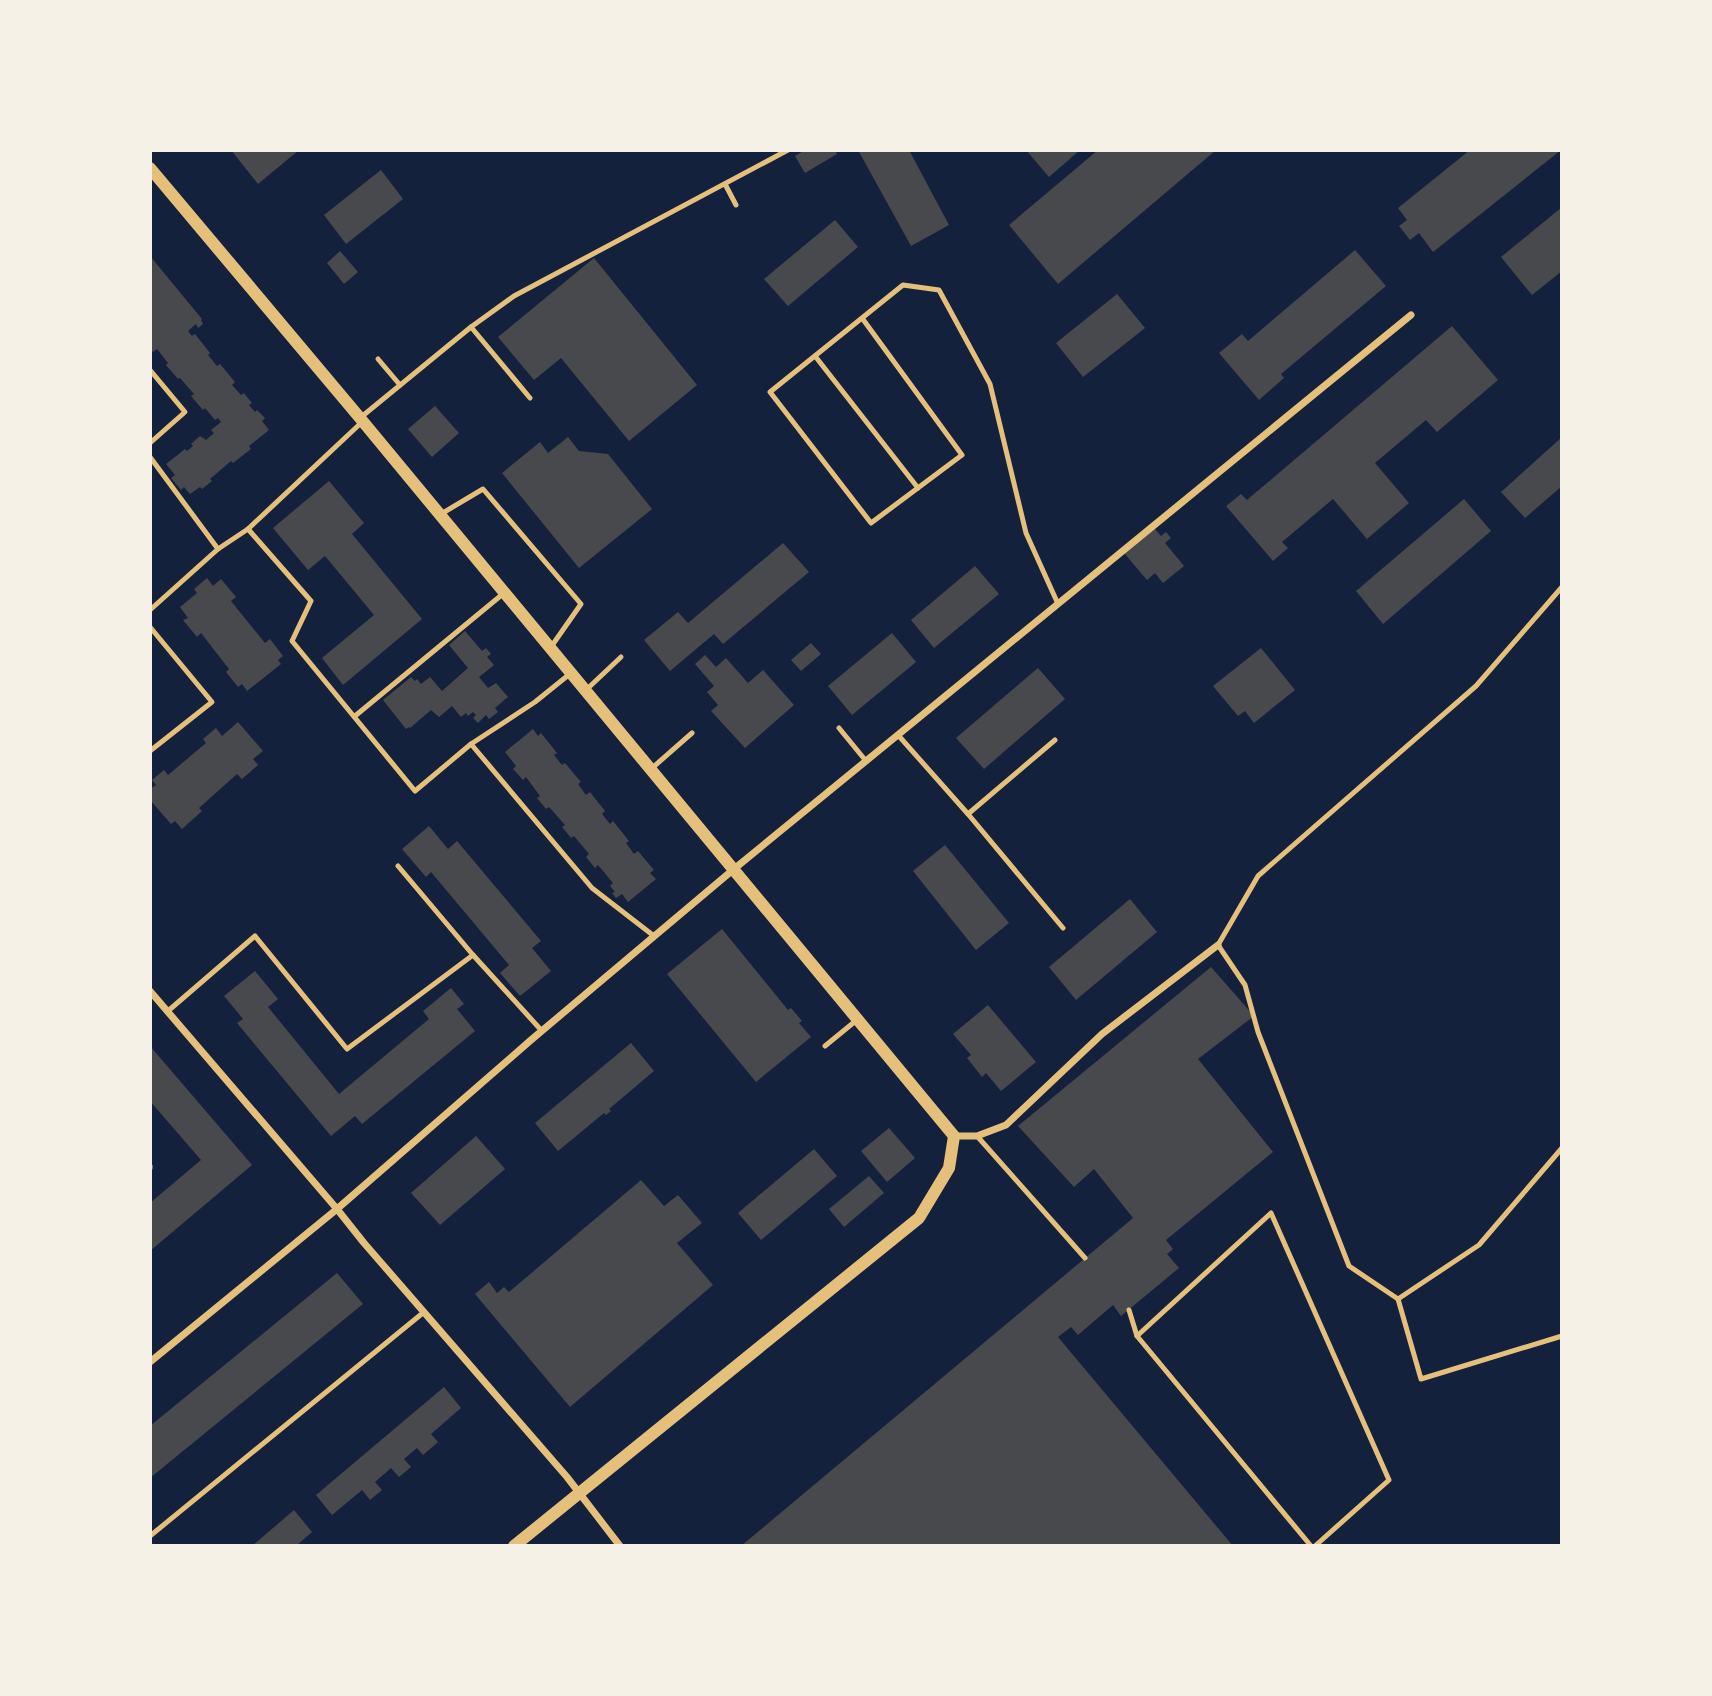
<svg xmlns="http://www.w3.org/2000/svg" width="1712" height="1696" font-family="Barlow,sans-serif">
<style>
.building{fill:#48494c}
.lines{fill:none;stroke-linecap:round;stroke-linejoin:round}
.service{stroke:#e5c07b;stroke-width:5}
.minor{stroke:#e5c07b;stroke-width:7}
.tertiary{stroke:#e5c07b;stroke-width:12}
</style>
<rect width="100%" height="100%" fill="#14213d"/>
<g class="building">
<polygon points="231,150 299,150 258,184"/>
<polygon points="805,150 835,150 837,154 805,173 795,156"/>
<polygon points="858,150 909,150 949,225 911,246"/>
<polygon points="1026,150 1080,150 1049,177"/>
<polygon points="1098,150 1216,150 1058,284 1009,225"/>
<polygon points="1470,150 1561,150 1433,252 1419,233 1410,240 1399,226 1407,220 1398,208"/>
<polygon points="381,170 403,199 346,244 324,215"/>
<polygon points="1562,207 1562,271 1532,295 1501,257"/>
<polygon points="835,220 858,247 788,306 764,279"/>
<polygon points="1355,250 1386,286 1281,374 1284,378 1259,400 1219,353 1242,334 1248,341"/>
<polygon points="340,251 358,272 344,284 327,263"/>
<polygon points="150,256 202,319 201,320 203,324 198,328 196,324 188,331 192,336 195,334 210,353 208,355 217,366 220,364 235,382 232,385 241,395 244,393 252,403 249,405 255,412 257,410 265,418 262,421 269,430 249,446 251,449 233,463 231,461 210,479 212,481 202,489 200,487 190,494 184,487 181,490 171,478 175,475 166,464 185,449 187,451 193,446 191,444 200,436 206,440 214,433 211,430 221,422 218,418 215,420 205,408 203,410 191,396 194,394 180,378 178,379 166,365 168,363 157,349 153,352 150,349"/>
<polygon points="594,258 697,385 629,441 561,358 534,380 498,337"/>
<polygon points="1117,294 1145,328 1083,377 1056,343"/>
<polygon points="1452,326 1498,380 1437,432 1426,420 1375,463 1409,503 1367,539 1333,499 1282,542 1288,548 1273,561 1226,506 1241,494 1247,500"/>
<polygon points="435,406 459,433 432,457 408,429"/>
<polygon points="568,437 579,451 608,454 652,509 579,568 502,473 540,442 548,453"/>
<polygon points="1562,437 1562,486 1525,518 1501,492"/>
<polygon points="329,481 364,523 352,534 422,619 343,685 322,658 374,615 325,556 308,570 273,528"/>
<polygon points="1464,499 1491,531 1383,624 1356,591"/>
<polygon points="1154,528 1161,536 1166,532 1171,538 1165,543 1184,566 1163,583 1155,573 1147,580 1124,553"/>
<polygon points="783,543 809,572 723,644 714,634 670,671 644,640 678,612 688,623"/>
<polygon points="975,566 999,594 934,648 911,620"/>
<polygon points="207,578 213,586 221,579 236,597 231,601 265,643 270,639 283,656 278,660 281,664 247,691 242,684 238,687 226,672 229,669 201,633 197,637 183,620 188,618 180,607 197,593 194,589"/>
<polygon points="465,631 482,651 486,648 491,654 487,657 494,665 479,677 488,688 496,683 508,697 495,708 498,712 489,719 486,715 478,723 473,718 476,715 473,712 468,716 466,713 461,717 452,706 439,717 431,710 410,728 409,727 406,729 383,700 411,677 415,681 417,679 421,684 430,677 442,691 468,668 449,645"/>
<polygon points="892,633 916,662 852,715 828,686"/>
<polygon points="811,643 821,654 801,671 791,660"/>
<polygon points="1261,648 1295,690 1254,723 1245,711 1238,716 1213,686"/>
<polygon points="705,655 716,667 726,658 748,683 763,670 794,705 745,748 711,711 718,705 707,692 714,686 695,664"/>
<polygon points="1038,668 1065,699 984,769 956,738"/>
<polygon points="238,722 263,751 253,759 258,765 242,779 237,774 199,808 202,811 182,829 175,821 171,824 150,800 150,789 156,785 152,780 164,770 168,775 206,743 203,739 216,728 222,736"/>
<polygon points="533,729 538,736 541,733 557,753 554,755 562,765 565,763 581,782 578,784 586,795 590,792 605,811 602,814 610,824 613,821 629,841 626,843 634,854 638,851 654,870 650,873 656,879 628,902 622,894 616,898 612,893 615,892 610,886 613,883 598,865 595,868 586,857 589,854 574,836 571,838 562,827 565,825 549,807 546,809 537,798 540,796 526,777 523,780 513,769 516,766 505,752"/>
<polygon points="429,826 448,849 457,841 541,941 532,948 551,971 520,996 500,973 509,965 431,872 426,877 402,849"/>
<polygon points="945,845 1009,923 976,950 913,871"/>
<polygon points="1130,899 1157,932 1076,1000 1049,967"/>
<polygon points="722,929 788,1010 791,1008 802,1021 799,1023 811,1037 756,1082 667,974"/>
<polygon points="1211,967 1254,1016 1198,1059 1273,1152 1166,1240 1173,1249 1167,1254 1179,1268 1121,1316 1113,1305 1078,1335 1071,1327 1058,1337 1233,1546 741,1546 1133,1218 1094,1169 1074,1187 1018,1126"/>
<polygon points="255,971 278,999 268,1007 339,1094 429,1019 423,1011 451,988 464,1004 457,1009 475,1031 362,1124 355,1116 331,1136 237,1023 243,1019 224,996"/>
<polygon points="988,1005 1036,1062 1001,1091 986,1073 982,1077 967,1058 971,1055 953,1034"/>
<polygon points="631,1043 654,1071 609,1109 611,1111 606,1115 604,1113 558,1151 535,1123"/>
<polygon points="150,1046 252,1165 150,1251 150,1203 201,1160 150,1101"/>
<polygon points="889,1128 915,1158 887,1182 861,1151"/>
<polygon points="476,1136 505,1169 440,1225 411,1193"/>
<polygon points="814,1149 837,1176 761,1240 738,1213"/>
<polygon points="869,1176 884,1193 844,1227 829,1209"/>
<polygon points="641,1180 664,1206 678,1195 702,1223 677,1243 713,1285 570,1407 475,1294 489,1282 497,1293 504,1287 509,1292"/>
<polygon points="337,1273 363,1304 150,1478 150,1426"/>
<polygon points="444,1387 461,1408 431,1434 438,1442 423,1455 417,1448 404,1459 411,1467 399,1477 391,1468 375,1482 382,1490 370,1500 362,1490 332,1515 316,1495"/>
<polygon points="294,1510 312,1532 296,1546 252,1546"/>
</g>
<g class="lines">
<g class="service">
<polyline points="725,184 736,205"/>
<polyline points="862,318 962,455 871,523 770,392 903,285 939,290 990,384 1026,533 1058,604"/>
<polyline points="471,327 530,398"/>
<polyline points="815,356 918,488"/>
<polyline points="378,359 400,385"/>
<polyline points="150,370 185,412 150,443"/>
<polyline points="360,418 471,327 514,296 788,150"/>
<polyline points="150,457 218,549"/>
<polyline points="441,514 483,489 581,604 551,647"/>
<polyline points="248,529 311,601 292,641 415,791 471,744 535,702 571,673"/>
<polyline points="1562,587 1476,686 1258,876 1218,945 1245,985 1258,1032 1349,1266 1398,1299 1479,1245 1562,1148"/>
<polyline points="150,610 218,549 248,529 362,422"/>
<polyline points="150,627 212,702 150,751"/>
<polyline points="586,690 621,657"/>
<polyline points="355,716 504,593"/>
<polyline points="839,728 866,761"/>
<polyline points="898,735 968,814 1063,928"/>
<polyline points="471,744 592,888 654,936"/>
<polyline points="651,769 692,733"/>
<polyline points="968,814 1055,740"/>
<polyline points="398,866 473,955 542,1031"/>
<polyline points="168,1011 255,936 347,1049 473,955"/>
<polyline points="825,1046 858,1019"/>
<polyline points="977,1136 1085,1258"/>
<polyline points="150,1166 150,1168"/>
<polyline points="1398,1299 1421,1379 1562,1336"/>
<polyline points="1129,1310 1137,1336 1311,1546"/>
<polyline points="1137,1336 1271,1213 1389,1480 1315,1546"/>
<polyline points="150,1536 424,1312"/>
</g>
<g class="minor">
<polyline points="150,991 337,1209 364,1243 567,1477 620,1546"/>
<polyline points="954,1136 977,1136 1006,1125 1102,1034 1218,945"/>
<polyline points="150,1362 337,1209 531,1040 734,869 1411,315"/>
</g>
<polyline class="tertiary" points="150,168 360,418 954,1136 949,1168 919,1218 514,1546"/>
</g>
<rect width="1712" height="1696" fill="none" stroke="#f6f1e7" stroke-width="304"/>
</svg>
